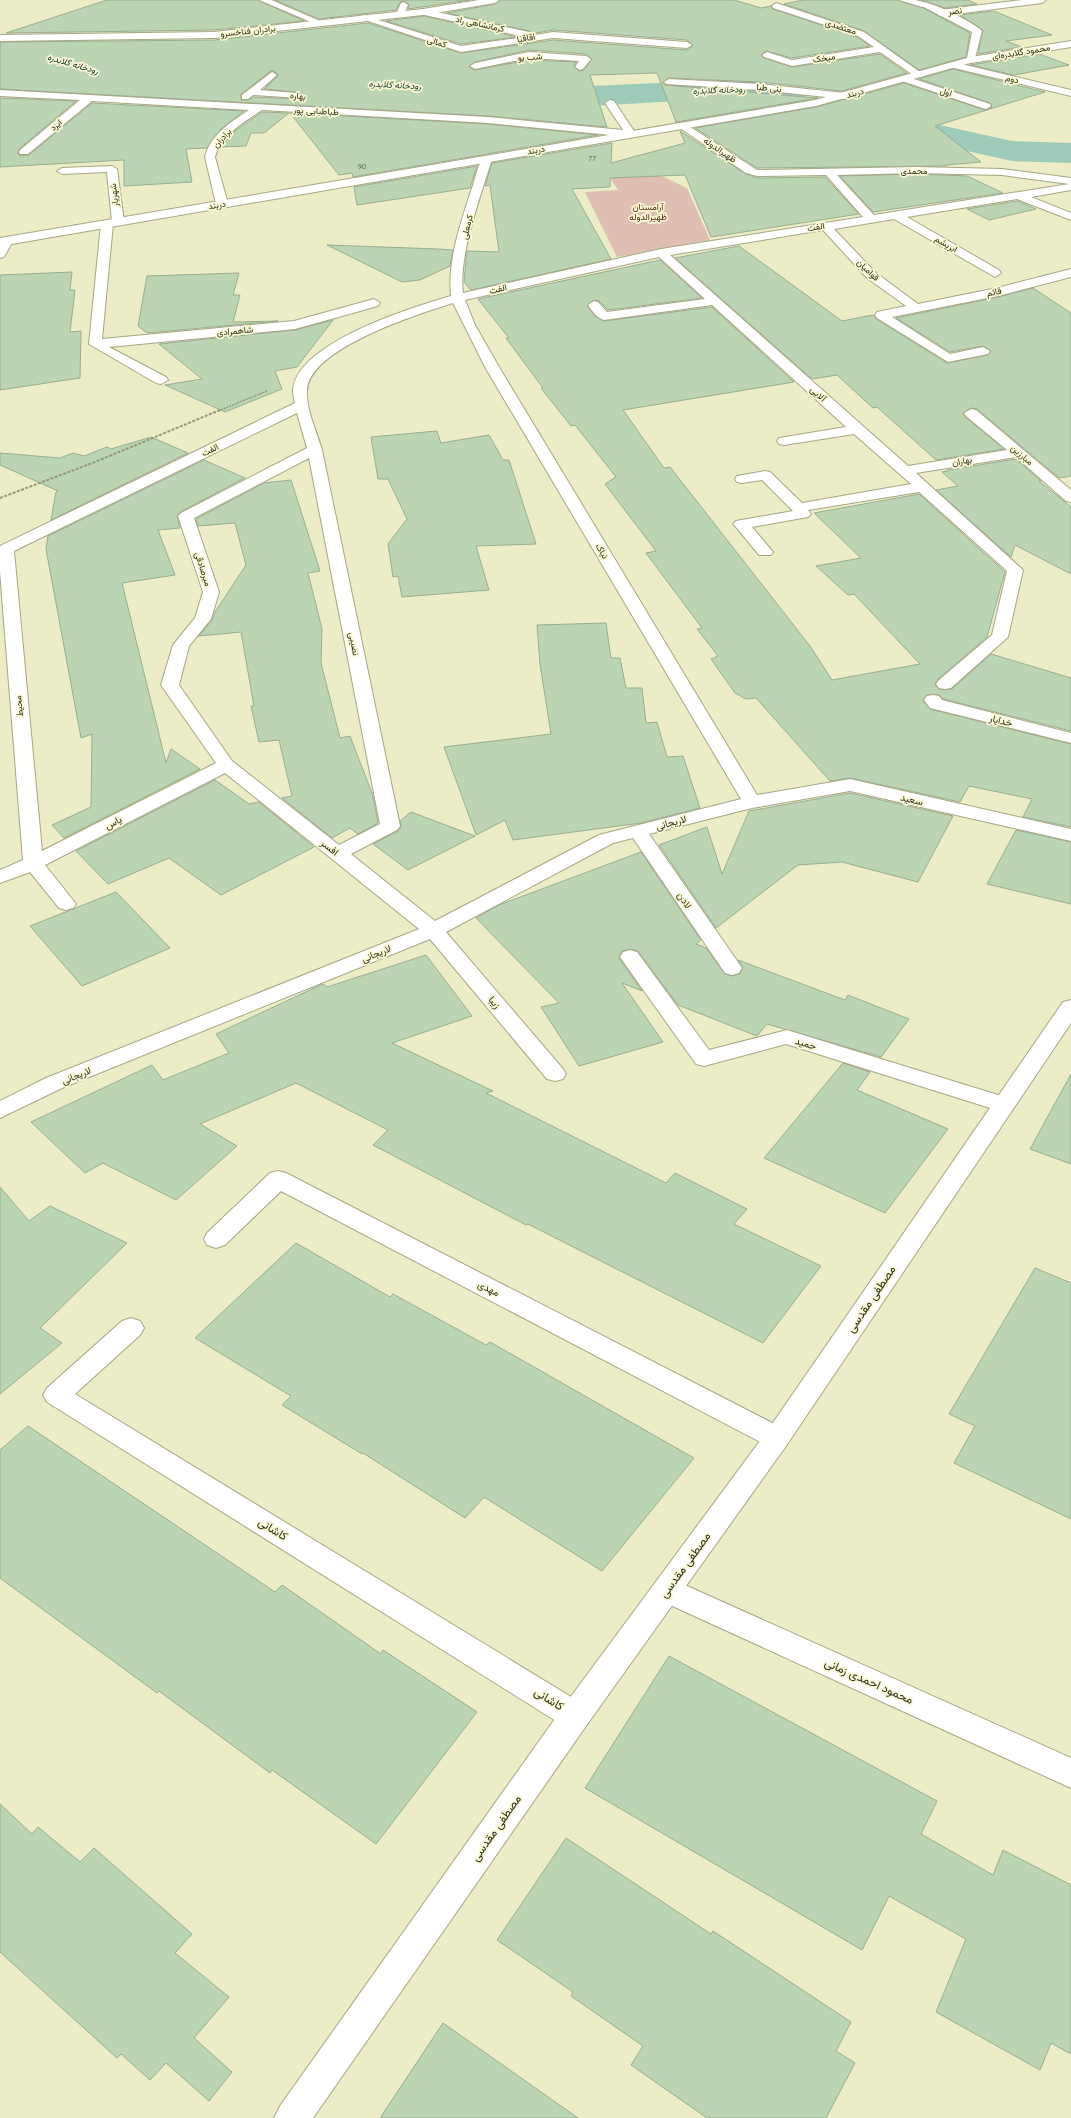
<svg xmlns="http://www.w3.org/2000/svg" width="1071" height="2118" font-family="Quicksand,Vazirmatn,sans-serif">
<style>
.green{fill:#dfbfb3}
.lines{fill:none;stroke-linecap:round;stroke-linejoin:round}
.river{fill:#9ecaba;fill-rule:evenodd}
.building{fill:#bbd4b4;stroke:#98ae91;fill-rule:evenodd}
.minor-casing{stroke:#a7a684;stroke-width:2}
.major-casing{stroke:#a7a684;stroke-width:2}
.path-far1{stroke:#96967b;stroke-width:1.5;stroke-dasharray:2 1;stroke-linecap:butt}
.path{stroke:#96967b;stroke-width:2;stroke-dasharray:3 1.5;stroke-linecap:butt}
.minor{fill:#fff;fill-rule:evenodd}
.major{fill:#fff;fill-rule:evenodd}
.labels{text-anchor:middle;stroke-width:3.5;stroke-linejoin:round;paint-order:stroke}
.number-label{font-size:8px;fill:#525846}
.far-street-label{font-size:9px;fill:#2f2f21;stroke:#faf9d4}
.far-water-label{font-size:9px;font-style:italic;fill:#0f362b;stroke:#faf9d4}
.far-park-label{font-size:9px;fill:#501e09;stroke:#faf9d4}
.street-label{font-size:10px;fill:#2f2f21;stroke:#faf9d4}
.near-street-label{font-size:12px;fill:#2f2f21;stroke:#faf9d4}
</style>
<rect width="100%" height="100%" fill="#ececc7"/>
<polygon class="green" points="638,165 687,188 710,240 617,257 585,192 618,190 607,173"/>
<g class="lines">
<g class="river">
<polygon points="43,47 107,65 233,67 375,75 386,77 391,84 386,91 375,93 233,85 106,83 42,65 0,66 0,48"/>
<polygon points="747,79 802,92 807,99 802,106 791,109 747,97 591,106 498,100 487,98 482,91 487,84 498,82 591,86"/>
<polygon points="853,106 1012,141 1071,143 1071,163 1012,161 841,123 837,116 841,109"/>
</g>
</g>
<g class="building">
<polygon points="107,0 258,0 304,21 214,30 6,33"/>
<polygon points="275,0 470,0 408,9 409,5 404,1 400,2 396,10 319,19"/>
<path d="M500 0H734L761 8 771 6 773 9 857 37 870 46 792 58 766 51 761 55 764 58 792 67 880 54 907 73 842 91 760 82 669 78 663 82 665 85 818 98 676 122 657 73 590 75 607 127 488 116 0 89V42L214 40 368 23 461 53 553 40 687 50 693 46 687 40 553 30 530 34 529 31 447 13 495 4ZM529 50 586 54 592 59 584 70 580 71 574 67 576 62 529 60 475 70 469 67 475 62ZM272 70 278 74V76L264 89 296 92 300 93V99L253 97 248 100H241V94Z"/>
<polygon points="803,0 898,0 923,8 970,33 966,57 919,70 864,31 784,4"/>
<polygon points="921,0 968,0 977,4 945,8"/>
<polygon points="994,11 1052,35 1006,41 1022,47 978,54 983,30 960,15"/>
<polygon points="424,16 517,37 461,44 386,21"/>
<polygon points="1039,54 1069,65 1014,75 970,65"/>
<polygon points="953,69 1045,92 935,126 981,162 946,165 947,166 757,168 695,128 816,107 904,83 982,109 987,110 992,107 990,103 919,79"/>
<polygon points="0,98 76,101 19,149 18,153 20,156 29,155 92,103 244,111 221,129 207,148 186,149 192,182 124,186 124,160 0,167"/>
<polygon points="262,112 289,113 264,133 251,133 246,146 221,147 235,131"/>
<polygon points="290,113 488,124 598,135 353,177 352,173 339,175"/>
<polygon points="680,131 746,174 757,178 825,177 859,214 711,237 685,175 610,178 610,187 572,189 611,259 471,290 464,282 467,251 499,252 490,185 485,186 492,163 612,143 611,163 685,143"/>
<polygon points="477,166 470,188 357,205 354,187"/>
<polygon points="916,174 967,176 1003,193 873,212 840,176"/>
<polygon points="1017,201 1036,209 989,220 967,209"/>
<polygon points="327,245 438,249 453,250 450,266 420,280 402,282"/>
<polygon points="739,246 842,321 873,315 876,319 947,363 988,355 991,351 983,346 950,352 896,318 998,297 1033,288 1071,313 1071,476 1059,478 977,409 971,408 963,413 965,417 1004,449 936,460 877,407 873,408 837,375 812,379 675,258"/>
<polygon points="660,260 702,298 608,310 599,301 594,300 587,306 596,317 604,321 712,307 794,382 623,410 664,468 670,467 810,646 832,680 920,664 854,594 848,595 816,566 861,558 814,513 919,494 1005,572 987,637 938,679 935,685 939,689 952,689 991,654 1071,678 1071,731 943,699 939,695 927,695 923,701 930,709 1071,744 1071,827 1023,817 1032,799 969,786 960,802 850,778 830,781 756,698 746,699 735,693 711,659 718,656 697,629 702,628 646,553 656,551 605,484 616,477 575,425 571,426 541,388 543,388 506,338 509,338 478,299"/>
<polygon points="72,272 70,290 75,290 70,332 81,331 80,378 0,390 0,275"/>
<polygon points="239,273 233,295 240,295 233,322 278,321 147,333 138,326 147,276"/>
<polygon points="333,320 297,367 275,371 282,389 225,412 165,385 202,379 159,344 295,330"/>
<polygon points="437,431 441,443 489,435 503,460 509,460 536,544 476,546 489,590 402,597 398,576 393,577 388,544 407,519 388,479 378,479 371,437"/>
<polygon points="151,437 188,453 51,520 56,492 58,491 0,465 0,453 60,458 73,453 84,456 107,447 111,449"/>
<polygon points="1016,459 1041,481 1039,481 1071,507 1071,574 1015,545 1011,557 936,490 958,486 942,472 948,471 947,470"/>
<polygon points="204,460 245,478 180,512 177,516 180,528 158,530 175,575 122,583 166,763 171,749 200,769 64,838 52,825 91,807 92,734 81,738 46,549 48,536"/>
<polygon points="291,480 320,571 308,573 322,629 321,663 340,738 350,736 373,796 378,823 358,834 350,828 332,838 282,798 292,796 279,740 259,742 251,706 254,706 241,632 199,636 212,620 215,612 246,565 235,523 198,526 196,519 264,483"/>
<polygon points="606,623 611,658 620,658 626,688 642,688 646,723 657,722 667,757 683,756 700,808 641,823 513,840 505,820 476,835 444,747 551,734 540,664 537,625"/>
<polygon points="215,780 249,804 259,802 314,847 221,895 169,858 108,884 76,851"/>
<polygon points="850,793 953,816 918,882 842,862 798,865 716,928 659,845 707,827 722,874 749,811"/>
<polygon points="411,812 475,836 408,870 373,844 398,831 401,827 400,821"/>
<polygon points="1016,830 1071,842 1071,904 987,884"/>
<polygon points="641,852 701,940 696,944 706,948 725,974 732,976 740,974 743,967 738,960 845,1000 848,995 909,1019 881,1057 767,1024 757,1036 678,1005 638,951 630,949 622,951 619,958 642,991 622,983 663,1042 579,1066 541,1007 559,1003 476,918 499,905"/>
<polygon points="116,892 170,948 82,986 30,926"/>
<polygon points="426,955 472,1016 392,1043 493,1091 486,1093 666,1183 675,1173 747,1209 734,1224 821,1266 763,1343 587,1254 528,1224 526,1225 373,1145 388,1130 296,1083 200,1124 237,1146 176,1200 103,1163 85,1173 31,1122 152,1065 163,1080 229,1053 216,1034 314,988 323,984 327,987"/>
<polygon points="843,1063 870,1072 857,1090 948,1129 885,1213 764,1158"/>
<polygon points="1071,1074 1071,1164 1030,1149"/>
<polygon points="0,1187 29,1221 50,1206 127,1243 40,1328 62,1343 0,1394"/>
<polygon points="296,1243 390,1297 393,1294 486,1345 490,1342 694,1458 602,1571 484,1497 465,1518 363,1453 362,1454 282,1405 291,1396 195,1338"/>
<polygon points="1035,1268 1071,1283 1071,1519 954,1463 975,1426 949,1414"/>
<polygon points="28,1426 275,1592 282,1585 381,1654 383,1650 477,1712 376,1844 272,1770 270,1773 159,1691 157,1693 0,1578 0,1450"/>
<polygon points="669,1656 937,1801 921,1834 993,1875 1003,1850 1071,1885 1071,2054 1051,2043 1040,2070 936,2012 966,1939 889,1896 862,1950 585,1788"/>
<polygon points="0,1804 32,1834 38,1827 80,1862 94,1848 192,1934 175,1953 229,1997 194,2038 232,2072 209,2101 166,2063 150,2080 121,2054 117,2058 0,1952"/>
<polygon points="566,1838 711,1934 713,1931 851,2022 836,2051 855,2063 826,2118 707,2118 631,2065 643,2046 571,1996 573,1992 497,1940"/>
<polygon points="443,2023 578,2118 380,2118"/>
</g>
<g class="lines">
<defs>
<g id="minor">
<polygon points="259,0 271,0 325,23 324,25 318,25"/>
<polygon points="899,0 915,0 926,4 922,7"/>
<polygon points="1022,0 1046,0 1042,3 940,16 936,13 940,10"/>
<polygon points="404,2 408,5 403,16 397,16 396,14 401,3"/>
<polygon points="776,3 864,32 924,75 922,77 916,77 880,52 792,66 764,57 762,55 767,52 792,60 874,47 858,36 773,8 772,6"/>
<polygon points="423,9 529,32 529,36 553,32 687,42 692,45 687,48 553,38 461,52 359,18 363,15 366,16 461,46 525,37 420,14 420,10"/>
<polygon points="1071,41 1071,47 971,63 966,60 971,57"/>
<polygon points="529,52 586,56 591,59 583,69 580,70 575,67 579,61 529,58 475,69 470,66 475,63"/>
<polygon points="953,62 1071,90 1071,96 950,67 948,65"/>
<polygon points="272,72 277,75 260,90 296,93 299,94 299,98 253,95 248,99 242,99 242,95"/>
<polygon points="905,76 990,104 991,106 986,109 982,108 902,81 900,79"/>
<polygon points="669,79 760,84 845,93 850,96 845,99 760,90 666,84 664,82"/>
<path d="M0 90 488 117 623 130 605 103 610 100 614 101 636 134 631 137 488 123 262 110C244 122 221 135 215 157L228 204 222 207 216 204 205 157C210 135 231 122 249 110L92 101 28 154H20L19 152 20 150 80 100 0 96Z"/>
<path d="M684 123 757 170 916 167 1002 169 1071 178V190L1031 197 1071 213V220L1017 199 907 217 999 270 1001 273 995 277 894 219 834 229 875 272 918 304 997 288 1071 269V277L998 296 892 317 950 354 983 347 990 351 988 354 948 362 877 318 875 315 877 312 906 306 867 278 823 230 670 255 908 466 1007 450 966 416 964 413 971 409 976 410 1071 490V502L1066 501 1016 457 916 473 1023 570 1008 637 951 688 945 689 939 688 936 684 939 680 992 635 1007 571 919 492 808 510 811 514 808 517 752 527 773 552 771 555H759L736 527 733 524 736 521 793 511 762 480 742 483 737 482 735 479 737 476 765 471 770 472 802 503 911 484 854 434 784 445 779 444 777 441 779 438 846 427 712 305 604 320C597 318 592 311 588 305L594 301 598 302 607 312 705 299 659 257 465 300 475 325 499 367 757 795 850 779 1071 829V841L850 791 752 808 649 834 742 968 739 973 732 975 725 973 633 838 613 843 446 932 563 1069 566 1074 563 1079 555 1081 547 1079 430 939 62 1088 0 1118V1101L46 1078 419 929 225 773 45 865 76 904 73 908 66 910 59 908 30 872 0 883V870L23 860 0 571V546L295 403C294 399 293 395 293 391 295 343 413 307 451 296 447 260 462 219 473 185 476 176 478 165 483 157H491L492 159C481 195 458 256 463 293L661 249 863 217 826 175 757 176 746 173 680 128 679 126ZM916 173 1002 175 1069 184 874 215 837 175ZM453 303 485 367 741 799 599 835 435 921 351 854 397 830 400 826 322 450C317 432 306 410 307 391 308 348 419 314 453 303ZM297 413 307 448 181 513 178 516 203 592 195 618 173 645 161 685 216 763 42 851 14 551ZM309 458 380 824 339 845 232 761 179 685 189 646 211 619 219 592 194 518Z"/>
<polygon points="112,166 117,169 124,222 118,225 112,222 107,172 62,174 57,171 62,168"/>
<polygon points="107,221 113,224 102,339 294,321 374,299 380,303 378,306 295,329 109,347 166,377 168,380 161,384 156,383 89,344 101,224"/>
<polygon points="7,237 13,241 4,257 0,258 0,243 3,239"/>
<polygon points="933,695 939,696 942,700 1071,733 1071,743 930,708 924,700 927,696"/>
<polygon points="630,950 637,952 709,1050 787,1030 1011,1099 1014,1104 1011,1109 1003,1112 786,1044 704,1066 696,1064 620,957 623,952"/>
<polygon points="278,1171 286,1173 786,1430 790,1438 786,1446 777,1449 768,1446 281,1191 225,1245 216,1248 207,1245 204,1239 207,1233 270,1173"/>
<polygon points="131,1318 140,1321 144,1328 140,1335 75,1394 586,1706 590,1716 586,1726 575,1730 564,1726 47,1402 43,1395 47,1388 122,1321"/>
<polygon points="667,1577 1071,1758 1071,1788 657,1599 653,1590 657,1581"/>
</g>
<g id="major">
<polygon points="479,0 499,0 495,3 423,15 214,38 0,41 0,35 214,32 423,9"/>
<path d="M910 0C930 0 963 17 980 29L982 31 974 62 816 106 0 246V238L815 100 967 58 972 32Z"/>
<polygon points="1071,1000 1071,1023 786,1446 586,1726 313,2118 274,2118 280,2106 564,1706 768,1430 1063,1002"/>
</g>
</defs>
<use href="#minor" class="minor-casing"/>
<use href="#major" class="major-casing"/>
<polyline class="path-far1" points="218,411 267,391"/>
<polyline class="path" points="0,498 95,462 220,410"/>
<use href="#minor" class="minor"/>
<use href="#major" class="major"/>
</g>
<g class="labels">
<g class="number-label">
<text x="592" y="161">77</text>
<text x="362" y="169">90</text>
</g>
<g class="far-street-label">
<text transform="translate(955 11) rotate(-7)" y="3">نصر</text>
<text transform="translate(480 24) rotate(12)" y="3">کرمانشاهی راد</text>
<text transform="translate(841 27) rotate(18)" y="3">معتضدی</text>
<text transform="translate(248 31) rotate(-6)" y="3">برادران فناخسرو</text>
<text transform="translate(526 38) rotate(-10)" y="3">اقاقیا</text>
<text transform="translate(437 42) rotate(18)" y="3">کمالی</text>
<text transform="translate(1021 52) rotate(-9)" y="3">محمود گلابدره‌ای</text>
<text transform="translate(530 57) rotate(-4)" y="3">شب بو</text>
<text transform="translate(824 58) rotate(-9)" y="3">میخک</text>
<text transform="translate(1012 79) rotate(13)" y="3">دوم</text>
<text transform="translate(769 88) rotate(5)" y="3">بنی طبا</text>
<text transform="translate(946 92) rotate(19)" y="3">اول</text>
<text transform="translate(855 93) rotate(-16)" y="3">دربند</text>
<text transform="translate(298 96) rotate(5)" y="3">بهاره</text>
<text transform="translate(316 111) rotate(3)" y="3">طباطبایی پور</text>
<text transform="translate(56 125) rotate(-40)" y="3">ایزد</text>
<text transform="translate(222 138) rotate(-48)" y="3">برادران</text>
<text transform="translate(536 150) rotate(-10)" y="3">دربند</text>
<text transform="translate(720 150) rotate(34)" y="3">ظهیرالدوله</text>
<text x="914" y="174">محمدی</text>
<text transform="translate(114 195) rotate(-96)" y="3">شهریار</text>
<text transform="translate(217 205) rotate(-10)" y="3">دربند</text>
<text transform="translate(467 227) rotate(-77)" y="3">کرمعلی</text>
<text transform="translate(816 227) rotate(-9)" y="3">الفت</text>
<text transform="translate(946 244) rotate(30)" y="3">ابریشم</text>
<text transform="translate(868 270) rotate(43)" y="3">قوامیان</text>
<text transform="translate(498 289) rotate(-13)" y="3">الفت</text>
<text transform="translate(994 292) rotate(-12)" y="3">قائم</text>
<text transform="translate(235 331) rotate(-5)" y="3">شاهمرادی</text>
<text transform="translate(818 394) rotate(42)" y="3">آلایی</text>
<text transform="translate(210 450) rotate(-26)" y="3">الفت</text>
<text transform="translate(1022 455) rotate(41)" y="3">مبارزین</text>
<text transform="translate(962 461) rotate(-10)" y="3">بهاران</text>
<text transform="translate(602 551) rotate(59)" y="3">نیاک</text>
<text transform="translate(203 569) rotate(72)" y="3">میرصادقی</text>
<text transform="translate(354 644) rotate(79)" y="3">نصیبی</text>
<text transform="translate(19 706) rotate(-95)" y="3">محیط</text>
</g>
<g class="far-water-label">
<text transform="translate(73 64) rotate(16)" y="3">رودخانه گلابدره</text>
<text transform="translate(395 85) rotate(3)" y="3">رودخانه گلابدره</text>
<text transform="translate(719 90) rotate(-2)" y="3">رودخانه گلابدره</text>
</g>
<g class="far-park-label">
<text x="648" y="210">آرامستان<tspan x="648" dy="10">ظهیرالدوله</tspan></text>
</g>
<g class="street-label">
<text transform="translate(1001 720) rotate(14)" y="4">خدایار</text>
<text transform="translate(912 799) rotate(13)" y="4">سعید</text>
<text transform="translate(113 822) rotate(-27)" y="4">یاس</text>
<text transform="translate(671 822) rotate(-15)" y="4">لاریجانی</text>
<text transform="translate(330 847) rotate(38)" y="4">افسر</text>
<text transform="translate(685 900) rotate(56)" y="4">لادن</text>
<text transform="translate(376 953) rotate(-22)" y="4">لاریجانی</text>
<text transform="translate(495 1002) rotate(50)" y="4">زیبا</text>
<text transform="translate(806 1043) rotate(17)" y="4">حمید</text>
<text transform="translate(76 1075) rotate(-22)" y="4">لاریجانی</text>
<text transform="translate(489 1288) rotate(27)" y="4">مهدی</text>
</g>
<g class="near-street-label">
<text transform="translate(871 1299) rotate(-56)" y="4">مصطفی مقدسی</text>
<text transform="translate(273 1529) rotate(32)" y="4">کاشانی</text>
<text transform="translate(685 1565) rotate(-54)" y="4">مصطفی مقدسی</text>
<text transform="translate(869 1681) rotate(24)" y="4">محمود احمدی زمانی</text>
<text transform="translate(549 1699) rotate(32)" y="4">کاشانی</text>
<text transform="translate(496 1828) rotate(-55)" y="4">مصطفی مقدسی</text>
</g>
</g>
</svg>
